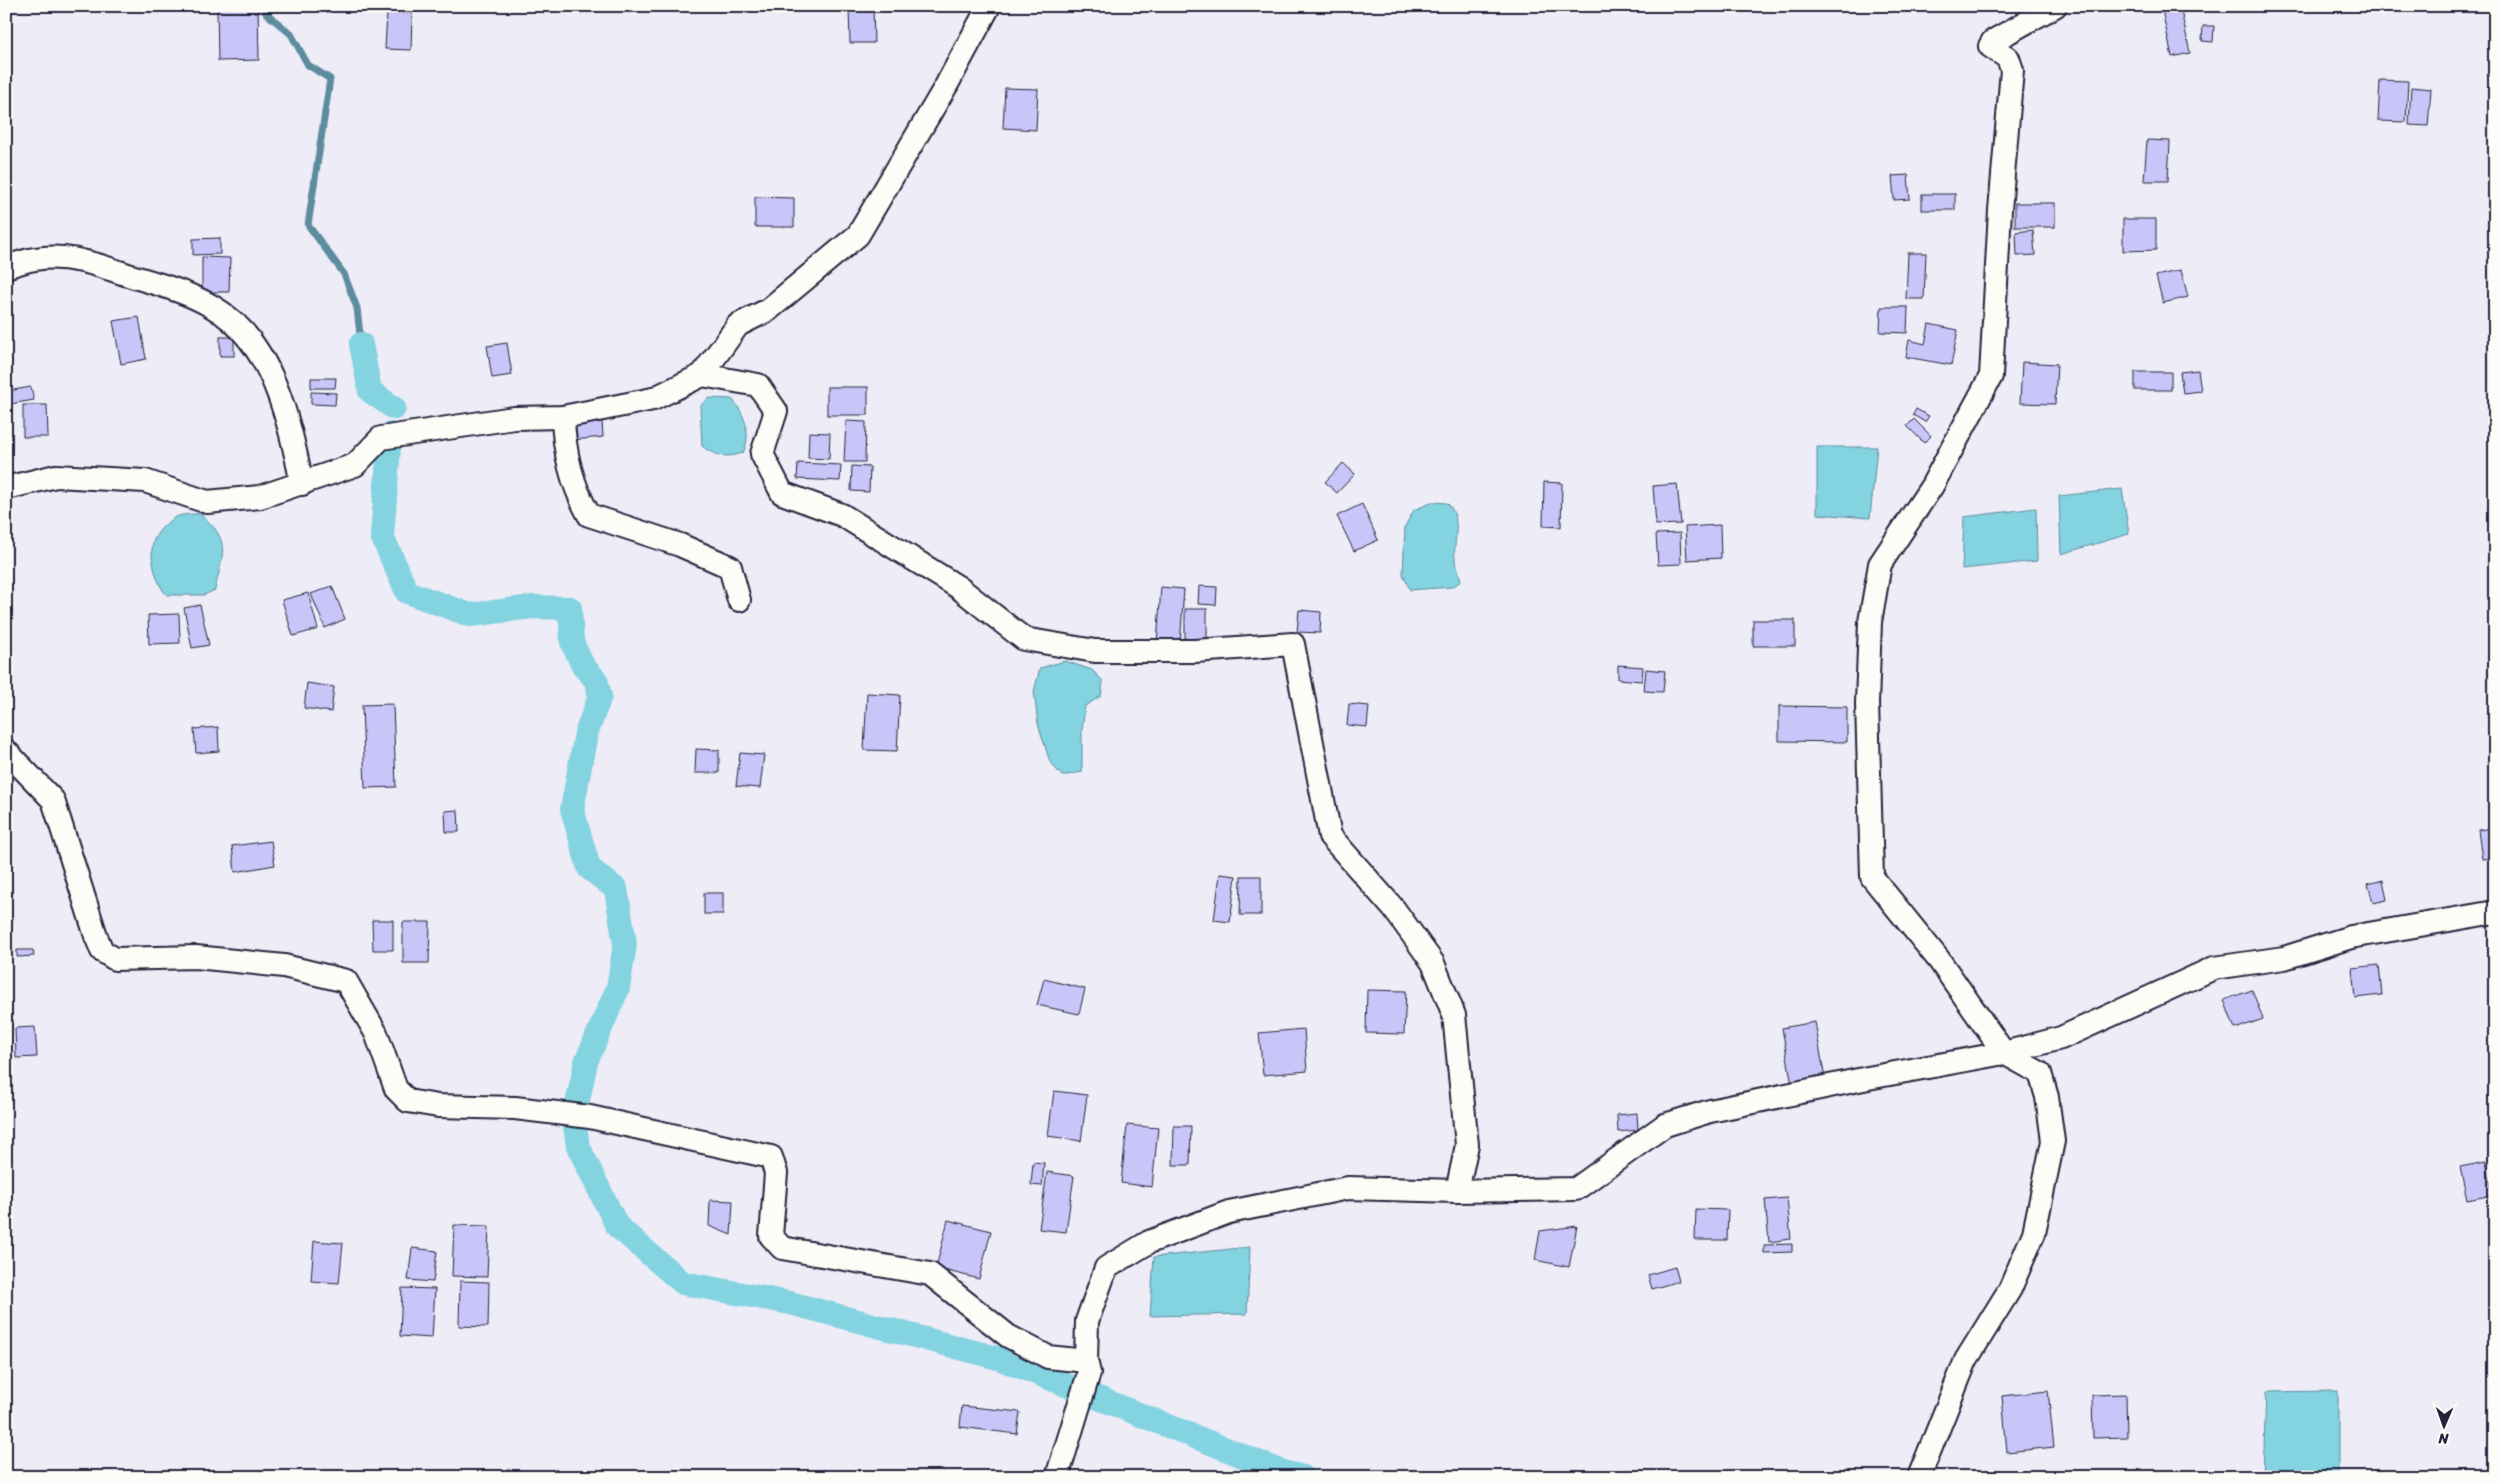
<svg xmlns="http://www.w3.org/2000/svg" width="2501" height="1483" font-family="Sriracha,sans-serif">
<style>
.water{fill:#84d3e0;stroke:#5d8c9e}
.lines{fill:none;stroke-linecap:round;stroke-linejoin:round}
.stream{stroke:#5d8c9e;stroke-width:7}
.canal{stroke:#84d3e0;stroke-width:24}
.building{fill:#c8c6f8;stroke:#22223b}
.minor-casing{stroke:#22223b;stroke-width:26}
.minor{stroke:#fdfcf7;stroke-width:22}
</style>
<rect width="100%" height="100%" fill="#edecf7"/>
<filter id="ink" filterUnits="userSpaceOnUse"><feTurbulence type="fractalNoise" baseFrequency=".02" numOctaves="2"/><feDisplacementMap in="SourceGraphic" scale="10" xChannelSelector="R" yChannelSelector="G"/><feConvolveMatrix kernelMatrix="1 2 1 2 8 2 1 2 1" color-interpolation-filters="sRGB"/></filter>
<g filter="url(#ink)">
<g class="water">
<path d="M709 398 732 399C745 414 752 434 743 453 727 458 716 457 702 446L700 406Z"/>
<polygon points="1817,447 1877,447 1870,518 1817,514"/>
<polygon points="2122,489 2129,534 2061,554 2059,496"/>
<path d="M1433 502 1447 503C1463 519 1453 539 1455 559 1455 567 1460 573 1461 581L1452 587 1410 590 1403 574 1405 526 1414 510Z"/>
<polygon points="2036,508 2037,561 1962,569 1964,517"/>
<path d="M200 514C233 541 222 554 215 590L204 595H167C157 586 149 557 153 543 155 533 168 521 176 517 183 514 193 514 200 514Z"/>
<polygon points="1065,661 1092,670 1103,681 1101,696 1085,706 1082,730 1082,772 1062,776 1050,762 1038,724 1034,692 1040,668"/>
<polygon points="1250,1247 1247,1314 1150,1316 1154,1257"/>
<polygon points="2338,1391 2338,1477 2263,1477 2266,1392"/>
</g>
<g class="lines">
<polyline class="stream" points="264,6 266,13 291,34 308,65 330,79 308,225 344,274 357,308 361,344"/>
<g class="canal">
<polyline points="361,344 370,391 394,408"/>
<polyline points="390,434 382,536 407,592 470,615 532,607 570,608 572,642 583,666 596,680 600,696 586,734 572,809 589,868 616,889 625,944 618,988 586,1062 574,1119 578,1146 617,1226 683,1283 790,1303 1001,1359 1283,1472 1303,1477"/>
</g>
</g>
<g class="building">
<polygon points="343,6 376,6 376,7 343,8"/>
<polygon points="873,6 874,43 850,43 849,7"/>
<polygon points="2180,6 2190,53 2172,57 2162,10"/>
<polygon points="258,7 259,60 218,61 217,8"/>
<polygon points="387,12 412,13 411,50 385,49"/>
<polygon points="2203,26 2214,26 2213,42 2202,41"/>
<polygon points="2380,80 2408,81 2406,122 2378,121"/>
<polygon points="2411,87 2431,89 2428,126 2409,125"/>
<polygon points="1005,88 1038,89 1036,130 1003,128"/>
<polygon points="2147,140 2170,141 2168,181 2144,181"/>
<polygon points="1908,175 1910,199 1894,200 1892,176"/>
<rect x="1922" y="194" width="33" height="16"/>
<polygon points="755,197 794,198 794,227 755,227"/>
<rect x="2015" y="203" width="40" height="24"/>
<polygon points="2123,219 2156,219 2156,250 2123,251"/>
<polygon points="2033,230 2035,255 2017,256 2016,232"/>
<polygon points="220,238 220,254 193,255 193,239"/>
<polygon points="1908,253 1926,253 1924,299 1906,299"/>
<polygon points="202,257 230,258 229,292 202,292"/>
<polygon points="2181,270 2188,297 2163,303 2156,276"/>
<polygon points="1881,307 1908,307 1907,333 1880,332"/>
<polygon points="139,317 146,359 121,364 113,321"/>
<polygon points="1929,324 1958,330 1951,365 1906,357 1909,340 1925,344"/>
<rect x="220" y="337" width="14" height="19"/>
<polygon points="507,343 512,375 492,378 487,346"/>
<polygon points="2022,362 2057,364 2055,404 2020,403"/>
<polygon points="2198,370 2201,391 2183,393 2180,372"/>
<rect x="2135" y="372" width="36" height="18"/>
<polygon points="311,378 336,378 335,388 311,388"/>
<polygon points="31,387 34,400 10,404 8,391"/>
<rect x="827" y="387" width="41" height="28"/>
<polygon points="311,392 336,393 335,405 311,404"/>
<polygon points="23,405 47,405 48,437 23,437"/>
<polygon points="1916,409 1929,416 1925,422 1913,415"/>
<polygon points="1914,419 1931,436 1924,443 1907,426"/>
<polygon points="602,421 603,437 573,440 572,423"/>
<polygon points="846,421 866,422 865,462 844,462"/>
<polygon points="809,432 830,433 829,459 808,458"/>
<polygon points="798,463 841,465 840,481 797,479"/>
<polygon points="1343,463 1355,474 1337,493 1325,482"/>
<polygon points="852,466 870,467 869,492 851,491"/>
<polygon points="1544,482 1562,483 1561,527 1543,526"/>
<polygon points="1677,484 1681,524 1656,525 1653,486"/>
<polygon points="1362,504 1378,540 1354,551 1337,516"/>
<polygon points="1720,525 1721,558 1687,560 1685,527"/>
<polygon points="1680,533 1681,564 1658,565 1656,534"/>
<polygon points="332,586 345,619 325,628 311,594"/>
<polygon points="1199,586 1217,587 1216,605 1198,604"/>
<polygon points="1161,587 1184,589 1180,645 1157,643"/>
<polygon points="308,593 318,629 293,636 282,600"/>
<polygon points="200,605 209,645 192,648 184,608"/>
<rect x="1185" y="609" width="22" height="31"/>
<polygon points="1299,610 1321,612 1320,633 1297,632"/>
<polygon points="179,614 180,643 149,644 148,615"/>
<rect x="1753" y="620" width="42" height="26"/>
<polygon points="1618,665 1643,667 1642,681 1618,679"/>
<polygon points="1646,669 1665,671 1663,692 1644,691"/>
<polygon points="307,683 334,687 331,712 304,708"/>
<polygon points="867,693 900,695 897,751 864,750"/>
<polygon points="393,704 396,787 365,788 362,705"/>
<polygon points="1349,704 1369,706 1367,727 1347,725"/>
<polygon points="1779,706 1847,707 1847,742 1779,741"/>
<polygon points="218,727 219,751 196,753 194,729"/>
<polygon points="696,749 719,750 719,773 695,773"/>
<polygon points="740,753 764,755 760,788 736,786"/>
<polygon points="458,810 459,832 446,832 445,811"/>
<polygon points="2495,828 2495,858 2482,859 2478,830"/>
<polygon points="271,841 275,865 235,872 232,846"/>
<polygon points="1220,874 1236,876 1230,922 1214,920"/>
<polygon points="1241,876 1261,876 1261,915 1240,915"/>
<polygon points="2383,880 2387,900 2373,903 2368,884"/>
<rect x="704" y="893" width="19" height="21"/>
<polygon points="372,920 393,920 393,950 373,950"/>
<polygon points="403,922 430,922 429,963 403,963"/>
<polygon points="17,950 33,950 34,956 17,957"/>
<polygon points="2379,965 2382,995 2355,998 2352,968"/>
<polygon points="1044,979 1085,989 1079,1014 1037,1005"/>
<polygon points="1367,990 1406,991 1404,1034 1366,1033"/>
<polygon points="2252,990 2263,1019 2235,1029 2224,1000"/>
<polygon points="1815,1022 1825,1079 1792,1085 1782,1028"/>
<polygon points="35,1027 37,1057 16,1058 15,1028"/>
<polygon points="1304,1029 1307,1071 1263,1075 1259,1033"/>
<polygon points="1054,1091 1087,1095 1081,1141 1048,1136"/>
<polygon points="1637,1113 1638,1130 1618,1132 1617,1115"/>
<polygon points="1127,1125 1158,1128 1152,1187 1121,1183"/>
<polygon points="1174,1126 1191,1126 1190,1165 1173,1165"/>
<polygon points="1033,1162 1044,1163 1042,1186 1031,1185"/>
<polygon points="2486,1162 2493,1195 2467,1200 2460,1167"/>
<polygon points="1047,1172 1074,1176 1066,1232 1039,1229"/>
<polygon points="1787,1198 1791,1239 1769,1242 1765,1200"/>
<polygon points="710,1200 733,1201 731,1235 709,1226"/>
<polygon points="1696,1209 1728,1210 1727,1240 1695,1240"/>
<polygon points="948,1220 991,1231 979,1279 936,1268"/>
<polygon points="454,1225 489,1226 487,1277 452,1276"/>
<polygon points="1577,1226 1569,1267 1535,1260 1540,1231"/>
<polygon points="314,1241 343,1243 339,1283 311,1281"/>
<polygon points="1792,1244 1792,1252 1764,1253 1764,1245"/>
<polygon points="412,1248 437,1251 433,1282 408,1280"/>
<polygon points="1675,1267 1679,1281 1652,1289 1648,1275"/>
<polygon points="460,1281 489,1282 488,1327 459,1326"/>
<polygon points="402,1288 435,1289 432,1338 400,1336"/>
<polygon points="2048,1391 2054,1447 2007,1452 2002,1396"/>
<polygon points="2126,1394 2127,1437 2093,1438 2092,1395"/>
<polygon points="962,1406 1020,1412 1017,1434 960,1427"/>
<polygon points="856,1473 870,1476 870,1477 855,1477"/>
</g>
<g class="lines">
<defs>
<g id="minor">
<path d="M6 267C16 264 26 260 35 259 68 253 101 266 131 276 158 284 188 292 213 307 273 342 289 421 302 484"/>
<polyline points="702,375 758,385 776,411 762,454 782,493 842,515 958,587 1024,639 1095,651 1195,651 1293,644 1330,836 1394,909 1433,963 1454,1015 1467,1145 1457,1191"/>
<path d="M563 417C564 452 572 485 589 515L680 545 730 567 739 600"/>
<polyline points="6,488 56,476 145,481 207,502 260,497 355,465 381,438 514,418 563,417 653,399 702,375 738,325 768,310 858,235 946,86 989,6"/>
<polyline points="6,751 53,800 96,936 102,951 115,959 196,957 284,966 346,981 376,1033 396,1089 408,1101 438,1106 515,1108 590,1117 771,1157 776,1173 771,1236 782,1248 930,1274 1008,1336 1048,1357 1086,1361"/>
<polyline points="1057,1477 1089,1373 1086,1361 1087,1321 1106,1268 1149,1242 1229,1212 1348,1188 1457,1191 1576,1189 1665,1125 1710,1111 1868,1078 2004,1053 2061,1038 2214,968 2284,958 2351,937 2495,912"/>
<polyline points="1919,1477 1966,1360 2010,1289 2034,1233 2053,1141 2047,1097 2040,1073 2004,1053 1939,960 1872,877 1867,703 1870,622 1880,564 1932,486 1991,376 2000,210 2012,70 2008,58 1990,46 1993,41 2055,6"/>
</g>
</defs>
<use href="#minor" class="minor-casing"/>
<use href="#minor" class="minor"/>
</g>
</g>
<rect width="2501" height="1483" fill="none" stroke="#fdfcf7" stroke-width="25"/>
<rect x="12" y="12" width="2476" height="1458" fill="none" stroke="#22223b" stroke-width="2" filter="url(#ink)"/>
<g transform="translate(2444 1426) rotate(182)" stroke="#fdfcf7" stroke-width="4" paint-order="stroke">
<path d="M0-4L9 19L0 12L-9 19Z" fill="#22223b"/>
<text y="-8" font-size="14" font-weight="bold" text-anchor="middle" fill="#22223b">N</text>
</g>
</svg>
